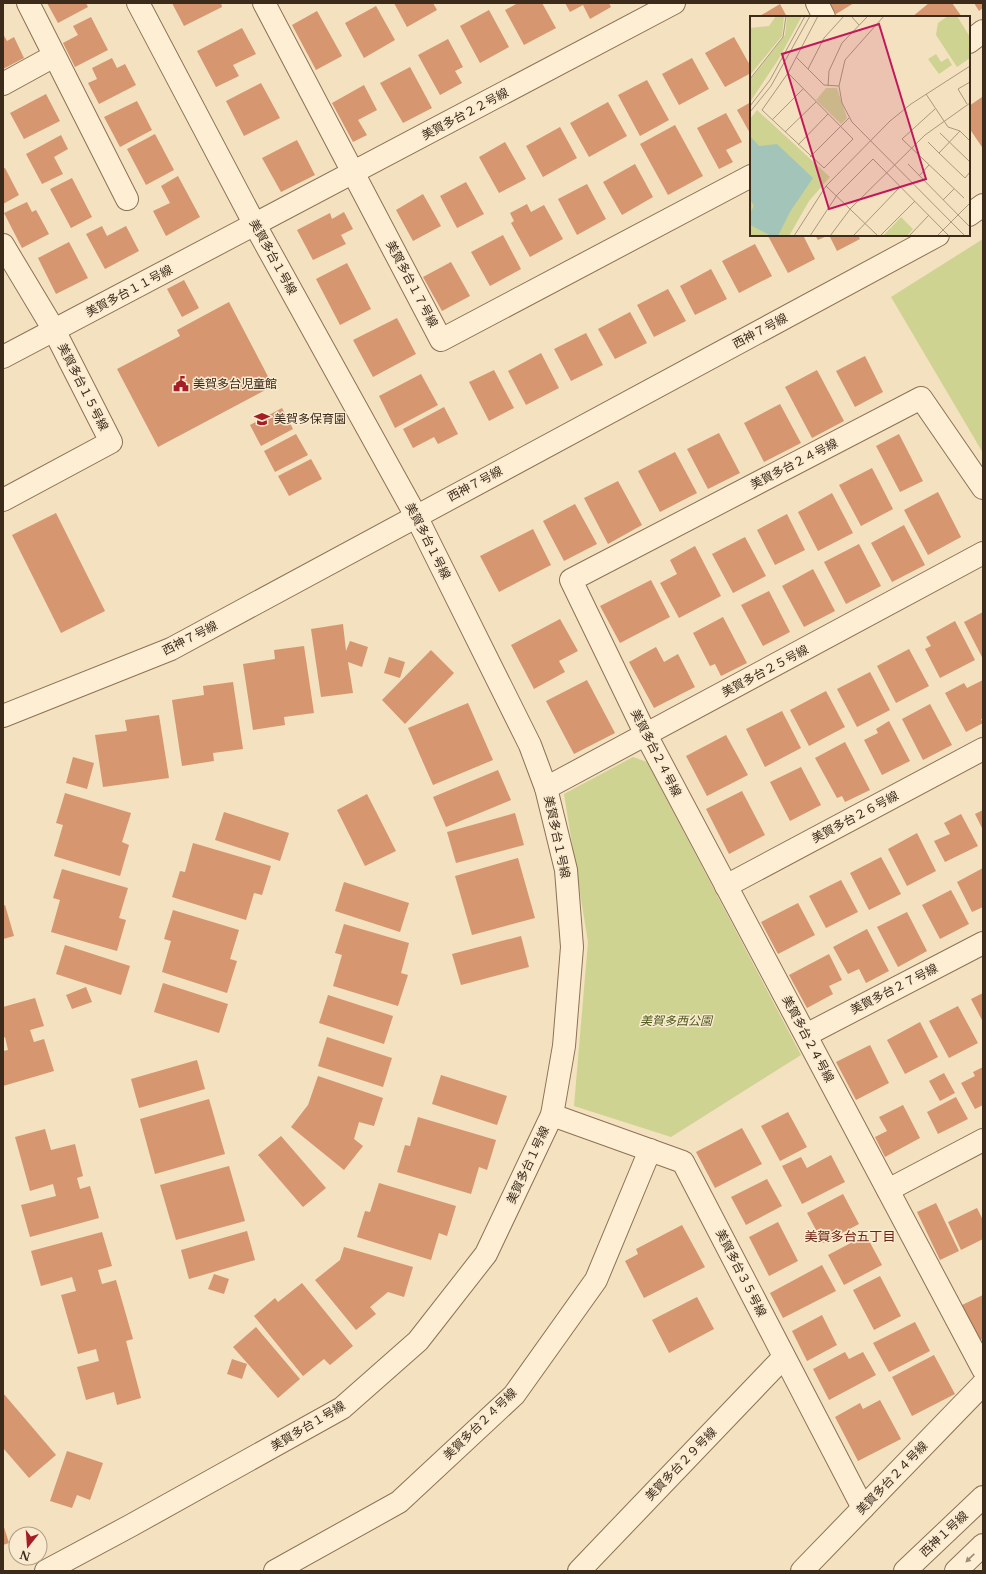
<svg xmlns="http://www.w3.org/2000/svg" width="986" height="1574" font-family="'Libre Baskerville','Noto Sans JP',serif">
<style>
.green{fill:#ced392}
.building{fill:#d69670}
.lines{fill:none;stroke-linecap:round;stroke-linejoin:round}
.minor-casing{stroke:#8e7155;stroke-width:24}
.minor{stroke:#fdeed4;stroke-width:22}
.oneway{fill:#9c8c78}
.labels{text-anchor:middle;stroke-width:3;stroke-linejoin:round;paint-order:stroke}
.street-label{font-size:12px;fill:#3c2a1b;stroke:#faebd0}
.poi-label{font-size:12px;fill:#3c2a1b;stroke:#faebd0;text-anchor:start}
.park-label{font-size:12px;font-style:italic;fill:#4f5b1f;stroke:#faebd0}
.neighbourhood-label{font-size:13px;fill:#6e2415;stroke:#faebd0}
.inset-road{fill:none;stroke:#aa987d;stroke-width:1}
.view{fill:#c2185b;fill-opacity:0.15;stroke:#c2185b;stroke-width:2}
.inset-edge{fill:none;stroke:#3c2a1b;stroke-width:2}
</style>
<rect width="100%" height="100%" fill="#f3e1bf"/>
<g class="green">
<polygon points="983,239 983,453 891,297"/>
<polygon points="633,757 647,762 801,1055 671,1137 574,1106 588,942 564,794"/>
</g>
<g class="building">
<polygon points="47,3 86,3 88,7 58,23"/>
<polygon points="172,3 221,3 222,7 184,26"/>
<polygon points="394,3 433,3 437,10 407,27"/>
<polygon points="518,3 542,3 556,28 524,45 505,10"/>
<polygon points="565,3 609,3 611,7 590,19 583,5 570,12"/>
<polygon points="829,3 854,3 836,14"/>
<polygon points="929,3 952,3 962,17 912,17"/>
<polygon points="974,3 983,3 983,8 979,11"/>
<polygon points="780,4 787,17 758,17"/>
<polygon points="376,6 395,40 364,58 345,23"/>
<polygon points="489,10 509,47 480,63 460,26"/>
<polygon points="317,11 342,56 316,70 292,25"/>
<polygon points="91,17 108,50 75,67 63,43 78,35 73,26"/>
<polygon points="242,28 256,54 233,65 239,76 216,87 197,51"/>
<polygon points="3,34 7,41 14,37 24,58 3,69"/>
<polygon points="734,37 751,67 751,73 725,87 705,53"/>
<polygon points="448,39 463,67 455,71 462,83 440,95 418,55"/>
<polygon points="112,58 117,68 125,64 136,85 99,104 88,83 97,79 92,68"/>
<polygon points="692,58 709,89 679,105 662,74"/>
<polygon points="410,67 432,108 403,123 380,83"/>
<polygon points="647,80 669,120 640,136 618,95"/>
<polygon points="261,83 280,118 244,136 226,101"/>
<polygon points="364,85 377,110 358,120 367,135 353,142 332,103"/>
<polygon points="46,94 60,121 24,139 10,113"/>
<polygon points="982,97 983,99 983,146 982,147 969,128 969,106"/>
<polygon points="137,101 152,130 120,147 104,117"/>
<polygon points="608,102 627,136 589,157 570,123"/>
<polygon points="751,102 751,135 737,110"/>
<polygon points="726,113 742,142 726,150 733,162 719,169 697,128"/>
<polygon points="675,125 703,176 668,195 640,144"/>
<polygon points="560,127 577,158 543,177 526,146"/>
<polygon points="155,134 174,170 146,185 127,149"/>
<polygon points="61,135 68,149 54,157 63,174 42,184 26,154"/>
<polygon points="297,140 315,175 281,192 262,158"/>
<polygon points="505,142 526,179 499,193 479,157"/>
<polygon points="635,164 653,197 622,215 603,182"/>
<polygon points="5,168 19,195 3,204 3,169"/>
<polygon points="178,176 200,217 166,236 153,211 170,203 161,186"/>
<polygon points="72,178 92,217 71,228 50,189"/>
<polygon points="466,182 484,214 457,228 440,196"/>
<polygon points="587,184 606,219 577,235 558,199"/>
<polygon points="423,194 441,226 413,241 396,210"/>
<polygon points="27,202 32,212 36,210 49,234 22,248 4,213"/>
<polygon points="527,204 531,212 544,205 563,239 530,257 511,223 514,221 510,213"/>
<polygon points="344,212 353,229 341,235 346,244 313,260 297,230 330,213 332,219"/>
<polygon points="102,226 107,236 126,226 139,251 105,269 86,234"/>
<polygon points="503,235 521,269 490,286 471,252"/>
<polygon points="770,235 803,235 815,259 788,273 768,236"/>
<polygon points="815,235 858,235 860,239 837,251 829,235 818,240"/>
<polygon points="69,242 88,278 56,294 38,258"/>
<polygon points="755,244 772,276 739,293 722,261"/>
<polygon points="451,262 470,296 442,311 423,277"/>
<polygon points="347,263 371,309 340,325 316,279"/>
<polygon points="711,269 727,299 695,315 680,286"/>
<polygon points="184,280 199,308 182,317 167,289"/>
<polygon points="668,289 686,321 654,337 637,305"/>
<polygon points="229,302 273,386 158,447 117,369 180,336 177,330"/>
<polygon points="630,312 647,343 615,359 598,329"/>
<polygon points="397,318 416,354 373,377 353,340"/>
<polygon points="586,333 603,365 571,381 554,349"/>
<polygon points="541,353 559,388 526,405 508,371"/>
<polygon points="865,356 883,392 855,407 836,371"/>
<polygon points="494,370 514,408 489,421 469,382"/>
<polygon points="817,370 844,421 812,438 785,387"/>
<polygon points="421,374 438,405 395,428 379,396"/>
<polygon points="780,404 801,443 764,462 744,423"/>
<polygon points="444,407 458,434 438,444 434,437 413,448 403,429"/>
<polygon points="282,408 293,429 261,446 250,425"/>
<polygon points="719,433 740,473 708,489 687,449"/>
<polygon points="296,434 308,455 275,472 264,451"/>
<polygon points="899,434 923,481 900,492 876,446"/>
<polygon points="675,452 697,493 660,512 638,471"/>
<polygon points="311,459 322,479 289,496 278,476"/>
<polygon points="872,468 893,509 861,526 839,485"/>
<polygon points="618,481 642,525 608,544 584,498"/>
<polygon points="938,492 961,537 928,555 904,510"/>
<polygon points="832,493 853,533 818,551 798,512"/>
<polygon points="575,504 597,544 564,561 543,521"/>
<polygon points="56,513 105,611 61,633 12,535"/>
<polygon points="787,514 805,550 775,565 757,530"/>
<polygon points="904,525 925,565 892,582 871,543"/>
<polygon points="533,529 551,565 499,592 480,556"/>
<polygon points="745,537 766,576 733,593 712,554"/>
<polygon points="859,544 881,586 846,604 824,562"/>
<polygon points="695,546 721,596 679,618 660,583 677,574 670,560"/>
<polygon points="813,569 835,611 804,627 782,586"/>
<polygon points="651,580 670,617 620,643 600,606"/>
<polygon points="769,591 790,632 763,646 741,605"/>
<polygon points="983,612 983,659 964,622"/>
<polygon points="723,617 747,663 721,676 715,664 710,666 693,633"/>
<polygon points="560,619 578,651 559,661 565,672 534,689 511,645"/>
<polygon points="955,621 975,660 940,678 925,649 931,646 926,637"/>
<polygon points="343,624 346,651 350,641 368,647 362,667 348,662 353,693 321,697 311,629"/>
<polygon points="304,646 314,713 284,717 285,725 253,730 243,664 275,659 274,650"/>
<polygon points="656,647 664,662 678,654 695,687 654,708 629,662"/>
<polygon points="909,649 929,686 896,703 877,666"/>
<polygon points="431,650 454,673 405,724 382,700"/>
<polygon points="389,657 405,662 400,678 384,673"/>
<polygon points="870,672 890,710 857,727 837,689"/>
<polygon points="587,680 615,733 574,754 546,701"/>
<polygon points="983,680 983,719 981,719 983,723 966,732 945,693 964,683 967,688"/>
<polygon points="233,682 243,749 213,753 214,761 182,766 172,700 204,695 203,686"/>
<polygon points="826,691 845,727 809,746 790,710"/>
<polygon points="468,703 493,760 433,785 408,728"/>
<polygon points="930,704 952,745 923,760 902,719"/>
<polygon points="782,711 801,748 765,767 746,729"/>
<polygon points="159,715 169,778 103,787 95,735 127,731 125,720"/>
<polygon points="889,721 910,761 882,775 864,740 878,733 876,729"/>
<polygon points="726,735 748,775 707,796 686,756"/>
<polygon points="845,742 870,790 845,802 842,796 837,798 815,758"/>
<polygon points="73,757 94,763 87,789 66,783"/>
<polygon points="801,767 821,805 790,821 770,782"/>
<polygon points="498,770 511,800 446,827 433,797"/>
<polygon points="742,791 765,835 729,854 706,809"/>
<polygon points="65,793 131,813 122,842 129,845 120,876 54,856 63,825 56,823"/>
<polygon points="367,794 396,851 365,866 337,810"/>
<polygon points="983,810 983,830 975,814"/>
<polygon points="224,812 289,833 280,861 215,840"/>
<polygon points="515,813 524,845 456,863 447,832"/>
<polygon points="961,814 978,846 945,862 934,841 950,834 944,823"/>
<polygon points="917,833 936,871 907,886 888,849"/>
<polygon points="193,843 271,866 262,895 254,893 246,920 172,897 180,871 185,872"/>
<polygon points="881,857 901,894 869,910 850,873"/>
<polygon points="518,858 535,918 472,935 455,876"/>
<polygon points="983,868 983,907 972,912 957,882"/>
<polygon points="62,869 128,888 119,918 126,920 117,951 51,932 60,900 53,898"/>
<polygon points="841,880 858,912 826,928 809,896"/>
<polygon points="344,882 409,903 400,932 335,911"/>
<polygon points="951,890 969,924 940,939 922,905"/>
<polygon points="798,903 815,935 778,954 761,922"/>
<polygon points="5,905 14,936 3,939 3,906"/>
<polygon points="173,910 239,930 230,959 237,961 227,993 162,972 171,941 164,939"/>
<polygon points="907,912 927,951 898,967 877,927"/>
<polygon points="344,924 409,943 401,973 408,975 398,1006 333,986 342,955 335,953"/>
<polygon points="867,929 889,971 866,983 859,969 848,974 833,947"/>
<polygon points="521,936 529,967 461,985 452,954"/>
<polygon points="65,945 130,966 121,995 56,974"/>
<polygon points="829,954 842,980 829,986 833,994 807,1008 789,975"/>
<polygon points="163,983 228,1004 219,1033 154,1012"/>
<polygon points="86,987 92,1002 72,1009 66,995"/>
<polygon points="983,993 983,1022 971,999"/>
<polygon points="328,995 393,1016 384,1044 319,1023"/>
<polygon points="35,998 44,1026 30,1030 34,1042 44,1039 54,1071 3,1086 3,1051 8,1050 5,1037 3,1038 3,1007"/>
<polygon points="958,1006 978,1043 949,1058 929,1021"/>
<polygon points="920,1022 938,1057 905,1074 887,1040"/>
<polygon points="327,1037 392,1058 383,1087 318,1066"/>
<polygon points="870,1045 889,1083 856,1100 836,1062"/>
<polygon points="197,1060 205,1089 139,1108 131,1079"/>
<polygon points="983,1067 983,1105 975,1109 961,1083 975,1076 973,1072"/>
<polygon points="944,1073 955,1093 940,1101 929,1081"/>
<polygon points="441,1075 507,1096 497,1125 432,1104"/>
<polygon points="318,1076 383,1098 374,1126 359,1122 354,1139 363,1146 344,1170 291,1127 308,1105"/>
<polygon points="956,1097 968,1119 938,1134 927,1112"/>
<polygon points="209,1099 225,1154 155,1174 140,1119"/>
<polygon points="903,1105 920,1138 885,1157 875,1137 887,1131 879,1117"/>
<polygon points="788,1112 807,1147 780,1161 761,1126"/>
<polygon points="418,1117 496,1140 487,1170 479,1167 471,1194 397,1172 405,1145 410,1146"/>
<polygon points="742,1128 762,1164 715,1188 696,1152"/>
<polygon points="45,1129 51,1150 75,1144 83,1176 77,1178 80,1189 90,1186 99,1218 30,1237 21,1205 56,1196 53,1184 30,1191 15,1137"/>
<polygon points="281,1136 326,1188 303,1207 258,1155"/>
<polygon points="831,1155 845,1182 802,1204 782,1166 801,1157 807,1168"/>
<polygon points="229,1166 245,1221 176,1240 160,1185"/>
<polygon points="767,1179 782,1206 746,1225 731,1197"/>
<polygon points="379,1183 456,1206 447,1236 439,1233 431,1260 357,1237 365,1211 370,1212"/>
<polygon points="843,1194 859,1224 823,1243 807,1213"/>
<polygon points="936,1203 959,1251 940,1260 917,1212"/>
<polygon points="977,1208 983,1220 983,1239 961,1250 948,1222"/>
<polygon points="778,1222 798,1261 769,1276 749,1237"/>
<polygon points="682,1225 705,1267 644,1298 625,1261 638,1254 636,1249"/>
<polygon points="247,1231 255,1260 189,1279 181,1250"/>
<polygon points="102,1232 112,1266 98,1270 102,1284 116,1280 133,1339 126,1341 141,1398 117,1405 114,1392 86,1400 77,1367 99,1361 96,1349 78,1354 61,1295 76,1291 72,1277 41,1286 31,1251"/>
<polygon points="866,1235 882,1265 844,1285 828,1255"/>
<polygon points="344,1247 413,1267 404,1297 388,1292 370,1307 376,1314 356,1330 315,1280 340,1260"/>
<polygon points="822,1265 836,1291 783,1318 770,1293"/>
<polygon points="214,1274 229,1279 224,1294 208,1289"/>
<polygon points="880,1276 901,1316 874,1330 853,1290"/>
<polygon points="302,1283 353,1346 330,1365 324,1359 303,1376 254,1316 275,1298 278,1302"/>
<polygon points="983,1295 983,1339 979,1340 962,1305"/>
<polygon points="697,1297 714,1329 669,1353 652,1320"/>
<polygon points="822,1315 837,1345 807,1361 792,1331"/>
<polygon points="915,1322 930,1351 889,1372 873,1343"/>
<polygon points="256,1327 300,1379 278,1398 233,1347"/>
<polygon points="845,1352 849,1359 863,1352 876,1375 829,1400 813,1369"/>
<polygon points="934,1355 955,1394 912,1416 892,1377"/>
<polygon points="232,1359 247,1364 242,1379 227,1374"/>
<polygon points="3,1393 56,1455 29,1478 3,1448"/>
<polygon points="880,1400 901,1439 858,1461 835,1417 860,1403 863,1409"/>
<polygon points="67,1451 103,1463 90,1500 77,1495 72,1508 50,1501"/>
<polygon points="3,1524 9,1543 3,1545"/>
</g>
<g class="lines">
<defs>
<g id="minor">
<polyline points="28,3 127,199"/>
<polyline points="264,3 441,340 751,176"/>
<polyline points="817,3 824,17"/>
<polyline points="969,42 983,31"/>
<polyline points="3,84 54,56"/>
<polyline points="969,215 983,205"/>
<polyline points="3,245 54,330 111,442 3,500"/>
<polyline points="3,357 674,3"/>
<polyline points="983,488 921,398 571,580 646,735 983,1369"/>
<polyline points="3,716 171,649 938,235"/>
<polyline points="546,788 983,553"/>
<polyline points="726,886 983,749"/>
<polyline points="806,1035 983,943"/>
<polyline points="552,1115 683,1162 863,1508"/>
<polyline points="888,1190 983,1140"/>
<polyline points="46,1571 130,1526 342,1408 418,1341 486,1254 552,1115 564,1046 572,947 566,870 546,788 530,745 416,516 255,225 138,3"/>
<polyline points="275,1571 399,1502 514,1395 596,1280 650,1150"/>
<polyline points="579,1571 784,1357"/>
<polyline points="802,1571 983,1384"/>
<polyline points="905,1571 983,1497"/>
<polyline points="956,1571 983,1545"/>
</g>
</defs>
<use href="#minor" class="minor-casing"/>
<use href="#minor" class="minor"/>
</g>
<defs><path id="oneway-solid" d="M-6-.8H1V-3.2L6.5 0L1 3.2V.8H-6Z"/></defs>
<use class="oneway" href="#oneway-solid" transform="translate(970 1558) rotate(136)"/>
<defs>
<symbol id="civic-bare" viewBox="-9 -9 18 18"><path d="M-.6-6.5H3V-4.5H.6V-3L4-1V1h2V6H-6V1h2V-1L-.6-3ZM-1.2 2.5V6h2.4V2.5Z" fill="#a51e25" stroke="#faebd0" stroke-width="2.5" paint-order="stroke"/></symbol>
<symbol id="school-bare" viewBox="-9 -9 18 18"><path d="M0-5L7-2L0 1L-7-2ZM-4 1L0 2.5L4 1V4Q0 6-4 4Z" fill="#a51e25" stroke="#faebd0" stroke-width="2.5" paint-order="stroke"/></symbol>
</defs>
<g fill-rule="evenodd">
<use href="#civic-bare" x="170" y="373" width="22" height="22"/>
<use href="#school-bare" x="251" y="408" width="22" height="22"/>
</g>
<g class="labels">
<g class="street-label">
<text transform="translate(465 114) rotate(-28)" y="4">美賀多台２２号線</text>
<text transform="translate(273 257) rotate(61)" y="4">美賀多台１号線</text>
<text transform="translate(412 284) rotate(62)" y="4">美賀多台１７号線</text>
<text transform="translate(129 291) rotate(-28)" y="4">美賀多台１１号線</text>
<text transform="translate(760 331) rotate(-28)" y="4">西神７号線</text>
<text transform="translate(83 387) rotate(63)" y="4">美賀多台１５号線</text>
<text transform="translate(794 464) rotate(-27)" y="4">美賀多台２４号線</text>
<text transform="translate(475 484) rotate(-28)" y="4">西神７号線</text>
<text transform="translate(428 541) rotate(63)" y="4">美賀多台１号線</text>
<text transform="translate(190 638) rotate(-27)" y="4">西神７号線</text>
<text transform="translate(765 671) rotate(-28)" y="4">美賀多台２５号線</text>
<text transform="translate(656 753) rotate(63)" y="4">美賀多台２４号線</text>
<text transform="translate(855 817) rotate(-28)" y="4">美賀多台２６号線</text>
<text transform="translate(557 837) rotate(78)" y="4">美賀多台１号線</text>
<text transform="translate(894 989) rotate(-27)" y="4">美賀多台２７号線</text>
<text transform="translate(808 1039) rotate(62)" y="4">美賀多台２４号線</text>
<text transform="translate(528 1165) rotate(-65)" y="4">美賀多台１号線</text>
<text transform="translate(741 1273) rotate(63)" y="4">美賀多台３５号線</text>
<text transform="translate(480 1424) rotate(-44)" y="4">美賀多台２４号線</text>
<text transform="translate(308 1426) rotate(-31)" y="4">美賀多台１号線</text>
<text transform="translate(681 1464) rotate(-46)" y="4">美賀多台２９号線</text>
<text transform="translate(892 1478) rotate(-46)" y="4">美賀多台２４号線</text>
<text transform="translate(944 1534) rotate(-43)" y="4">西神１号線</text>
</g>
<g class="poi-label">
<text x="193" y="388">美賀多台児童館</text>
<text x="274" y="423">美賀多保育園</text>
</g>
<g class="park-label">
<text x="676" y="1025">美賀多西公園</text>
</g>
<g class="neighbourhood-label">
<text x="850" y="1241">美賀多台五丁目</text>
</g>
</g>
<g transform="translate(750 16)">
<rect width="220" height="220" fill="#f3e1bf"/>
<path d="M26 0H34L32 20 0 59V12L19 10ZM52 0 28 44 0 86V64L35 19 37 1ZM198 0H207L220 21V42L207 51 186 19 188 7ZM186 38 191 46 198 42 202 49 189 58 178 43ZM76 72H87L97 102 91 108 66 84ZM7 94 80 161 59 185 39 220 0 219V103ZM151 201 163 213 157 220H133Z" fill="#ced392"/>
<path d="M0 120 9 130 27 128 63 162 40 196 28 220H21L0 209V197L4 190 0 183Z" fill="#a3c5b9"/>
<path class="inset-road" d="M101 0 109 9M134 0 95 44 89 70 92 87 102 106 215 220M46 41 74 69 89 70M58 53 74 22 94 0M38 57 103 123 74 152 12 94 38 57 68 0M0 63 33 21 36 0M78 70 79 55 92 27 118 0M176 78 198 111 210 115 220 125M217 88 208 73 220 66M0 90 20 64 55 0M185 93 152 123 214 182M0 96 21 70 60 0M22 104 53 73M210 115 189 137 215 162 220 156M35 116 66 86M190 117 220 146M178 126 189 137M48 129 78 98M60 141 99 102M158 148 220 211M169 160 179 149M76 170 128 220M193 184 204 173M44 220 76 170 140 105 161 88 220 50M60 220 87 179 123 143 199 220M80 220 101 192 175 119 220 87M103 220 150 171M130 220 165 185M159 220 179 199M187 220 220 187"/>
<path class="view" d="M129 8 176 163 79 193 32 38Z"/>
<rect width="220" height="220" class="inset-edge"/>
</g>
<rect width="986" height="1574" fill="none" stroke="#3c2a1b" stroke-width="8"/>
<g transform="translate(28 1546) rotate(197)"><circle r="19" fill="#faebd0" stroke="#ae9e88"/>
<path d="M0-3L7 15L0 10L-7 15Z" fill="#a51e25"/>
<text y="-6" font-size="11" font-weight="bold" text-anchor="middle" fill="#3c2a1b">N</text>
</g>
</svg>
